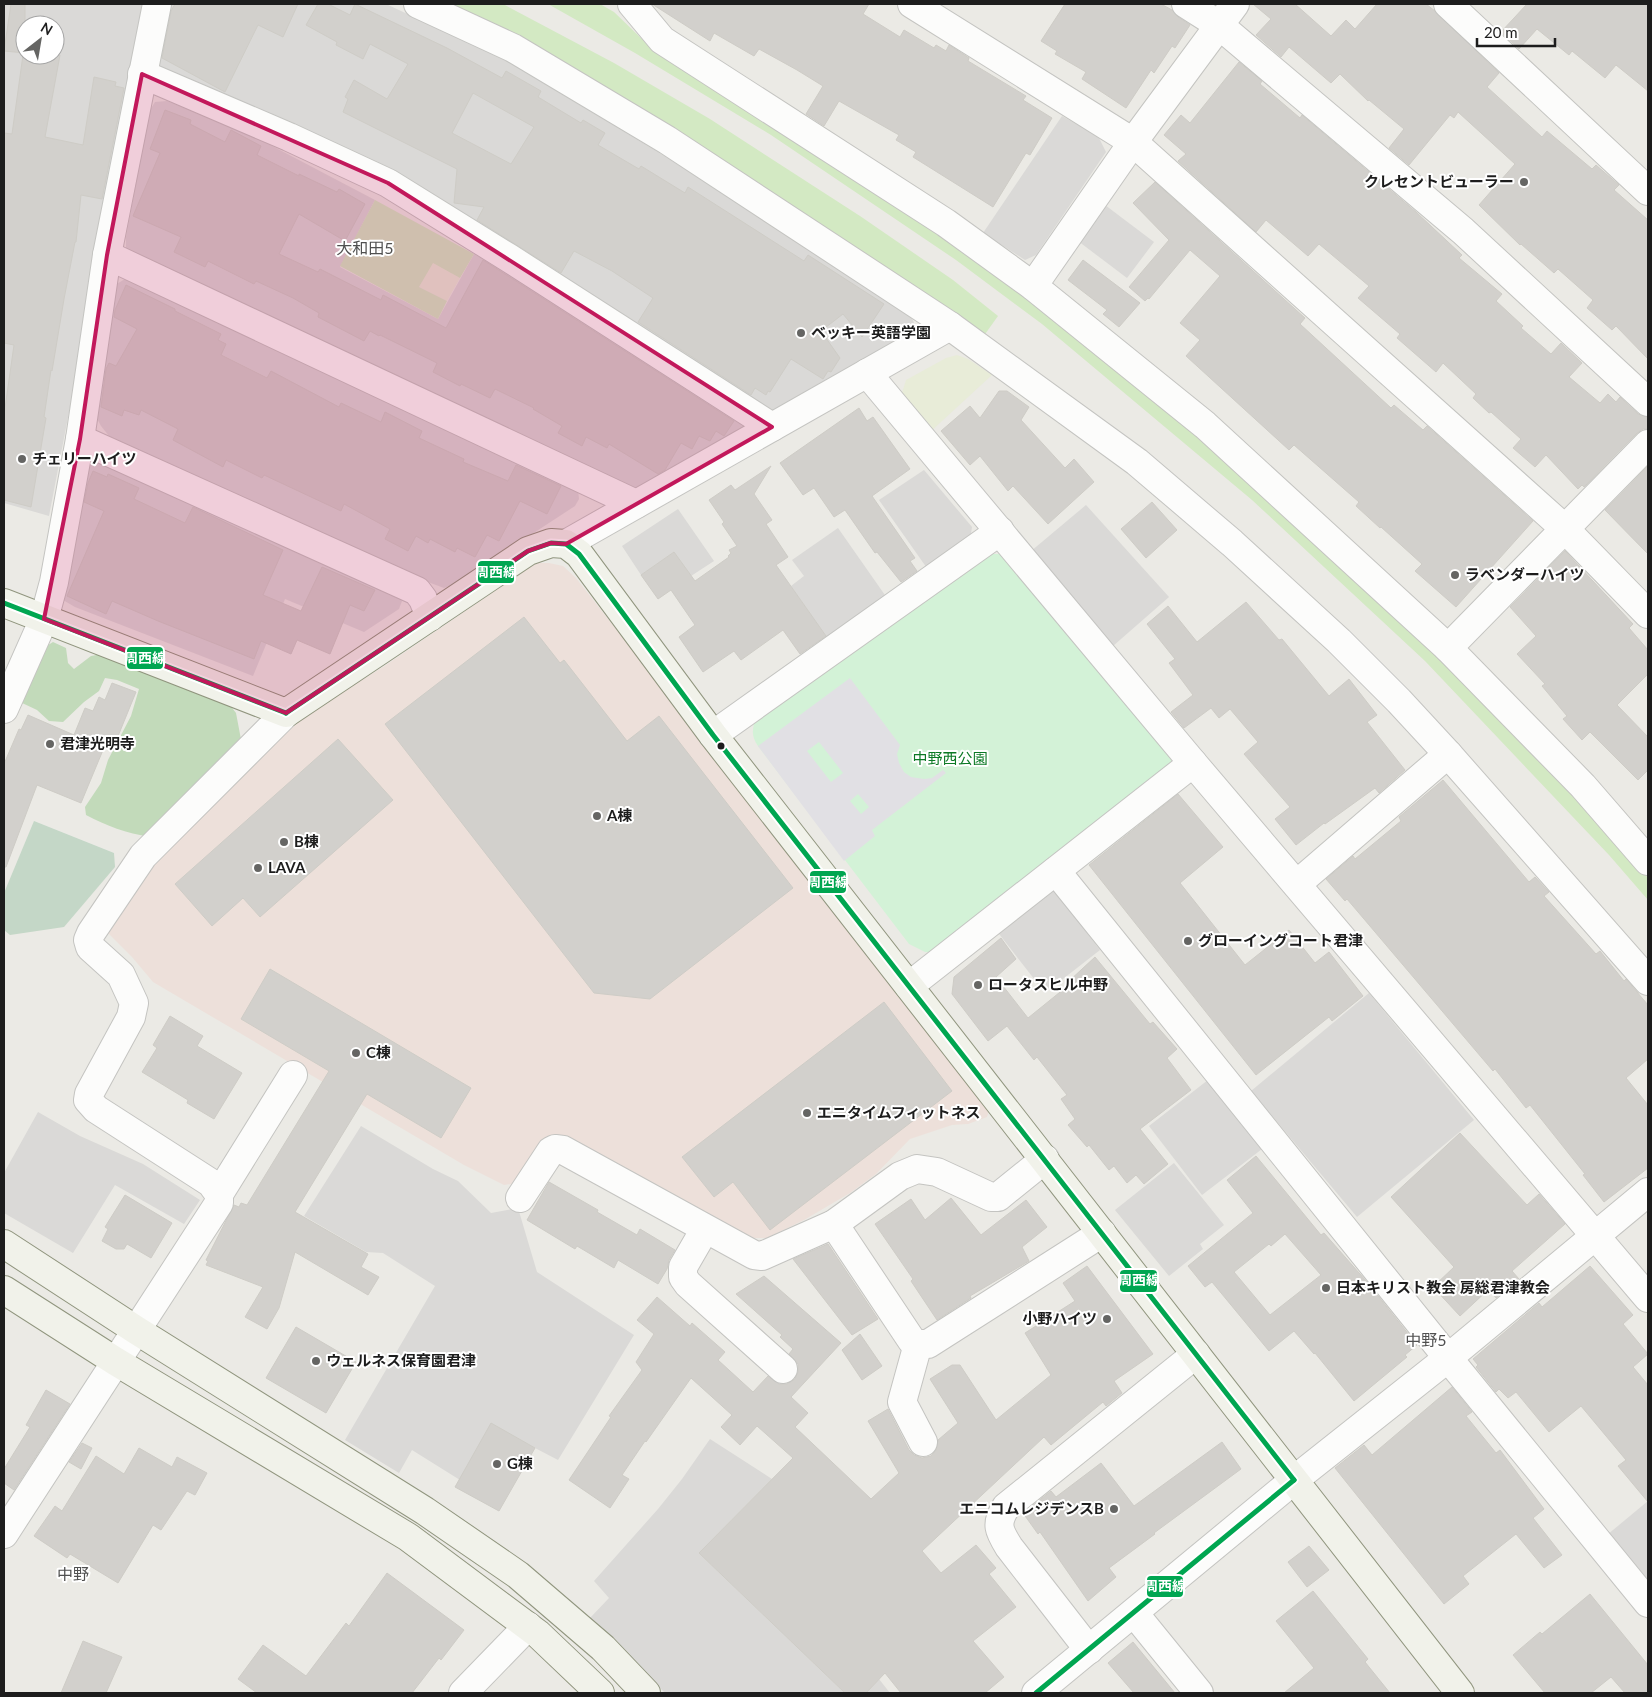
<svg xmlns="http://www.w3.org/2000/svg" width="1652" height="1697" font-family="Lato,'Noto Sans JP',sans-serif">
<style>
.residential{fill:#dad9d7;fill-rule:evenodd}
.commercial{fill:#ede0da}
.farmland{fill:#e8ecd8}
.grass{fill:#d3e9c3}
.forest{fill:#c2daba}
.cemetery{fill:#c4d7c7}
.park{fill:#d3f2d7}
.plaza{fill:#e1e0e4;fill-rule:evenodd}
.building{fill:#d2d0cc;stroke:#ceccc6;fill-rule:evenodd}
.lines{fill:none;stroke-linecap:round;stroke-linejoin:round}
.street-casing{stroke:#c4c4c1;stroke-width:30}
.secondary-casing{stroke:#90957e;stroke-width:30}
.street{stroke:#fcfcfb;stroke-width:28}
.secondary{stroke:#f1f2ea;stroke-width:28}
.bus-1-casing{stroke:#fff;stroke-width:9}
.bus-1{stroke:#00a651;stroke-width:5}
.marked{fill:#c2185b;fill-opacity:0.2;stroke:#c2185b;stroke-width:4;stroke-linejoin:round}
.poi-dot{fill:#656563;stroke:#fff;stroke-width:2}
.bus-dot{fill:#1d1d1d;stroke:#fff;stroke-width:2}
.labels{text-anchor:middle;stroke-width:4;stroke-linejoin:round;paint-order:stroke}
.poi-label{font-size:15px;font-weight:bold;fill:#1d1d1d;stroke:#fff;text-anchor:start}
.park-label{font-size:15px;fill:#0c7925;stroke:#fff}
.neighbourhood-label{font-size:16px;fill:#505050;stroke:#fff}
.line-badge{stroke:#fff;stroke-width:2}
.badge-label{font-size:14px;text-anchor:middle;font-weight:bold;fill:#fff}
</style>
<rect width="100%" height="100%" fill="#ebeae5"/>
<g class="residential">
<path d="M4 4H143L115 173 49 516 4 503ZM25 25H55V55H25Z"/>
<polygon points="165,4 386,4 504,59 666,157 910,314 915,325 909,337 778,411 762,409 518,253 162,72 153,58"/>
<polygon points="167,101 257,138 375,200 340,267 438,319 474,254 627,343 742,418 744,428 645,488 631,487 126,249 126,237 150,110 155,102"/>
<polygon points="1062,116 1098,136 1106,152 1036,255 1025,260 983,233"/>
<polygon points="1105,205 1154,242 1127,278 1078,241"/>
<polygon points="125,279 571,483 578,490 579,499 575,506 457,583 444,588 428,582 109,436 101,426 93,411 115,285"/>
<polygon points="105,463 397,592 402,601 399,609 364,632 285,599 253,676 75,607 63,600 62,592 81,471 90,464"/>
<polygon points="924,470 972,527 970,540 929,571 879,500"/>
<polygon points="1086,505 1169,597 1113,646 1030,552"/>
<polygon points="678,509 714,561 691,576 674,552 641,575 622,546"/>
<polygon points="838,528 887,598 828,639 791,586 804,576 792,560"/>
<polygon points="1052,887 1100,950 1045,993 996,930"/>
<polygon points="1369,993 1474,1120 1357,1217 1251,1091"/>
<polygon points="1208,1080 1262,1149 1202,1195 1149,1126"/>
<polygon points="38,1112 80,1136 143,1164 200,1200 184,1224 115,1185 73,1253 4,1213 4,1173"/>
<polygon points="361,1126 433,1169 458,1181 491,1213 518,1208 537,1272 634,1335 558,1460 535,1448 460,1480 412,1450 399,1473 345,1440 435,1286 383,1253 366,1252 304,1216"/>
<polygon points="1174,1163 1224,1225 1200,1244 1203,1249 1169,1276 1115,1210"/>
<polygon points="710,1439 772,1479 699,1553 845,1693 665,1693 590,1618 609,1598 594,1581 658,1509 682,1479"/>
<polygon points="1648,1501 1648,1585 1607,1535"/>
<polygon points="879,1679 890,1693 866,1693"/>
</g>
<polygon class="commercial" points="536,563 549,563 563,566 576,578 990,1107 987,1117 968,1124 952,1125 910,1139 876,1174 850,1193 804,1220 767,1238 754,1238 554,1136 540,1142 517,1183 504,1185 464,1165 153,982 132,957 107,932 154,861 298,722 339,694 383,667"/>
<g class="farmland">
<polygon points="433,262 460,278 447,301 419,287"/>
<polygon points="957,355 968,359 992,375 929,433 900,399 906,380 946,358"/>
</g>
<g class="grass">
<polygon points="441,4 503,4 614,63 710,119 860,216 953,280 998,316 983,337"/>
<polygon points="548,4 600,4 614,12 642,39 841,164 1039,304 1212,443 1344,561 1566,785 1648,878 1648,900 1609,855 1425,661 1252,500 1042,324 956,260 771,135 635,53"/>
<polygon points="375,200 474,254 460,278 433,263 419,287 447,301 438,319 340,266"/>
</g>
<path class="forest" d="M53 642 66 648 68 663 74 669 91 656 108 653 226 700 236 713 243 750 150 837C126 833 107 826 86 815L85 807 101 783 108 760 131 716 139 689 117 680 105 678 99 691 84 702 63 722 49 721 37 710 20 702 24 687 36 672 42 649Z"/>
<polygon class="cemetery" points="34,821 114,853 115,867 64,927 10,935 4,930 4,893"/>
<path class="park" d="M993 554H999L1005 558 1172 757 1170 767 938 952H925L909 944 758 746C751 736 752 729 756 718L987 555Z"/>
<path class="plaza" d="M850 678 900 745 897 754 899 763 904 772 911 777 924 779 932 778 943 770 946 773 872 830 875 836 844 861 758 746ZM819 742 843 773 831 782 807 751ZM858 794 869 807 861 814 850 801Z"/>
<g class="building">
<polygon points="11,4 25,4 25,53 4,51"/>
<polygon points="175,4 298,4 283,37 258,25 225,92 162,58 171,11"/>
<path d="M318 4H328L350 15 355 4 447 48 502 78 506 71 541 91 538 97 581 123 583 120 605 133 598 145 639 169 641 166 685 193 688 187 804 261 808 255 884 304 862 337 843 314 821 331 840 358 831 372 828 371 823 379 791 359 770 392 768 391 766 395 755 388 751 395 638 322 653 298 612 271 574 251 561 273 477 220 484 207 454 203 457 169 343 112 348 99 345 97 354 80 387 99 408 64 370 44 363 59 336 45 337 42 306 25ZM473 93 534 127 511 164 452 133Z"/>
<polygon points="652,4 869,4 863,14 900,37 904,30 934,48 936,45 946,51 949,45 969,58 968,61 1026,96 1023,100 1052,118 1030,155 1026,153 993,207 913,157 916,152 896,140 899,135 839,101 824,126 806,114 823,86 797,70 759,49 754,56 714,33 710,41"/>
<polygon points="1065,4 1161,4 1172,10 1178,17 1190,25 1175,48 1172,46 1154,73 1151,70 1126,108 1082,79 1086,72 1055,54 1057,51 1041,41"/>
<polygon points="1253,4 1295,4 1331,36 1346,20 1355,29 1377,4 1426,4 1435,11 1499,73 1487,87 1542,137 1547,131 1592,169 1596,165 1619,185 1614,190 1648,220 1648,359 1616,326 1612,330 1587,308 1593,300 1558,269 1554,273 1521,244 1520,245 1479,205 1515,164 1458,112 1454,118 1450,115 1409,165 1389,148 1404,129 1369,100 1368,101 1340,74 1331,83 1289,47 1281,57 1256,35 1271,19"/>
<polygon points="1527,4 1648,4 1648,91 1616,65 1605,78 1572,51 1569,55 1537,29 1519,49 1501,32"/>
<polygon points="23,55 60,55 45,137 83,145 94,77 116,82 115,86 124,88 102,199 81,195 76,242 75,242 64,299 52,371 51,370 44,417 46,418 31,507 4,500 4,415 14,345 4,343 4,133 12,134"/>
<polygon points="1239,62 1262,81 1260,84 1300,118 1302,115 1416,212 1462,255 1459,258 1502,294 1496,301 1523,326 1521,328 1551,354 1561,343 1582,363 1569,377 1600,403 1608,394 1616,402 1620,397 1638,414 1648,417 1648,429 1643,429 1637,433 1584,487 1582,485 1578,489 1546,455 1535,467 1513,448 1521,439 1491,412 1489,413 1473,398 1476,394 1443,363 1436,372 1397,338 1400,334 1358,298 1369,286 1319,244 1308,256 1266,220 1256,232 1178,161 1186,154 1164,135 1181,115 1190,123"/>
<polygon points="165,110 191,120 190,124 225,142 231,130 261,146 257,155 299,176 299,174 337,192 339,189 365,204 345,241 299,214 279,254 318,272 320,269 381,300 383,295 446,328 483,260 734,421 724,436 716,431 710,441 699,436 692,449 681,443 665,470 658,474 609,444 607,448 586,437 582,446 558,433 562,426 533,409 534,408 495,389 490,398 461,384 460,386 433,372 437,363 380,335 379,336 370,331 364,341 318,317 319,313 293,298 256,281 254,284 208,261 205,267 174,252 181,237 133,216 160,153 150,149"/>
<polygon points="1155,182 1305,318 1300,324 1391,408 1394,405 1423,430 1427,426 1533,521 1456,607 1415,571 1422,564 1381,527 1380,528 1356,506 1359,502 1294,445 1289,450 1186,356 1200,340 1180,323 1220,276 1190,250 1149,299 1148,298 1145,301 1129,287 1169,240 1133,203"/>
<polygon points="1083,260 1140,303 1119,327 1103,314 1107,310 1068,280"/>
<polygon points="126,285 175,309 175,311 221,334 218,340 226,344 221,355 267,378 271,371 339,407 341,403 381,422 385,412 422,431 419,438 464,459 463,462 508,481 516,465 561,486 547,514 520,501 499,541 487,535 475,557 457,548 455,552 430,539 428,543 416,536 408,551 385,539 390,529 344,504 341,511 264,475 262,478 226,460 223,467 173,440 178,429 141,410 139,415 124,410 122,416 101,407 106,369 109,363 116,366 137,329 114,317 115,310"/>
<polygon points="999,391 1007,391 1029,407 1021,420 1065,468 1074,459 1094,482 1048,524 1013,486 1008,491 980,456 970,465 941,431 970,406 980,418"/>
<polygon points="859,408 867,421 873,417 910,469 872,496 915,558 910,561 917,571 901,582 877,552 875,553 845,510 834,517 814,488 803,495 780,463"/>
<polygon points="771,466 754,494 772,520 766,524 788,557 776,565 826,636 800,654 783,630 741,660 734,651 703,672 679,637 695,625 671,590 658,599 641,575 674,552 695,581 729,557 728,556 731,553 729,550 737,546 722,524 724,522 709,500 731,485 735,490"/>
<polygon points="1648,466 1648,554 1605,510"/>
<polygon points="93,471 107,477 108,474 139,488 134,499 185,523 193,507 283,550 263,595 301,611 322,567 375,590 364,611 350,605 330,654 297,640 291,654 261,641 254,659 158,621 112,601 106,614 67,596 104,511 84,502 88,483"/>
<polygon points="1152,502 1177,530 1146,558 1121,529"/>
<polygon points="1565,551 1633,624 1629,628 1648,650 1648,674 1617,705 1648,737 1648,770 1638,780 1590,732 1582,740 1563,719 1567,716 1542,686 1545,684 1517,654 1536,636 1510,607"/>
<polygon points="1246,602 1279,640 1282,639 1329,696 1349,679 1377,715 1367,722 1405,770 1379,793 1375,788 1325,824 1324,823 1296,845 1275,819 1290,807 1244,754 1258,742 1230,709 1219,718 1211,708 1184,728 1171,712 1193,695 1169,663 1175,659 1147,624 1168,606 1197,642"/>
<polygon points="524,617 560,663 564,660 627,741 659,716 793,888 650,999 594,993 385,724"/>
<polygon points="112,683 136,692 116,741 108,738 81,803 37,785 6,867 4,867 4,764 19,729 21,730 28,715 74,735 85,708 93,711 99,697 105,700"/>
<polygon points="338,739 393,800 260,917 243,898 212,926 175,884"/>
<polygon points="1443,780 1529,882 1535,877 1549,892 1544,896 1596,954 1600,951 1624,981 1626,979 1648,1005 1648,1059 1626,1078 1648,1105 1648,1168 1604,1202 1583,1175 1585,1174 1530,1105 1526,1108 1495,1069 1493,1071 1347,899 1345,901 1326,879 1353,856 1355,859 1401,821 1399,817"/>
<polygon points="1178,794 1223,847 1180,883 1245,965 1289,930 1315,963 1329,952 1363,996 1332,1021 1329,1017 1256,1075 1089,865"/>
<polygon points="1001,938 1016,959 996,977 1028,1018 1070,984 1068,982 1095,957 1150,1024 1153,1022 1177,1049 1167,1058 1191,1090 1140,1129 1168,1164 1144,1184 1136,1175 1127,1183 1114,1166 1109,1170 1089,1145 1087,1147 1068,1125 1075,1119 1061,1099 1067,1095 1037,1057 1034,1060 1007,1026 988,1041 952,994 954,977"/>
<polygon points="270,969 471,1088 441,1138 367,1094 295,1212 368,1254 361,1267 379,1277 368,1295 295,1252 279,1308 267,1329 245,1317 263,1287 206,1265 208,1261 206,1260 234,1205 239,1207 241,1203 247,1205 329,1071 241,1019"/>
<polygon points="884,1002 952,1091 770,1230 733,1182 714,1197 682,1157"/>
<polygon points="170,1016 203,1036 197,1046 242,1073 214,1119 187,1103 188,1100 142,1072 157,1048 153,1045"/>
<polygon points="1460,1133 1527,1205 1539,1194 1565,1224 1512,1271 1519,1279 1496,1298 1489,1289 1460,1316 1433,1287 1454,1267 1391,1197"/>
<path d="M1256 1156 1321 1235 1324 1233 1367 1282 1417 1345 1405 1355 1407 1357 1354 1401 1315 1353 1314 1354 1294 1331 1269 1351 1212 1282 1205 1287 1188 1266 1253 1213 1227 1180ZM1285 1234 1321 1275 1270 1315 1234 1272 1269 1244 1271 1246Z"/>
<polygon points="549,1182 598,1210 597,1212 637,1235 640,1229 675,1250 669,1260 667,1269 658,1284 618,1260 614,1268 577,1246 575,1249 527,1220"/>
<polygon points="125,1195 172,1223 151,1258 127,1244 124,1249 116,1249 102,1241 108,1229 105,1227"/>
<polygon points="951,1198 981,1235 1026,1200 1047,1227 1022,1247 1029,1261 970,1296 971,1298 937,1320 911,1281 913,1279 875,1224 911,1199 925,1220"/>
<polygon points="828,1244 878,1319 852,1335 793,1259"/>
<polygon points="1087,1266 1153,1354 1114,1381 1122,1393 1106,1406 1103,1402 1051,1445 1044,1437 922,1551 941,1573 976,1545 996,1568 989,1574 1016,1607 973,1641 1004,1677 985,1693 901,1693 885,1673 866,1693 845,1693 699,1553 793,1458 757,1426 740,1445 721,1427 732,1415 691,1378 646,1442 645,1441 622,1475 629,1479 610,1508 569,1480 611,1417 609,1416 642,1370 636,1362 654,1334 637,1320 657,1297 690,1326 692,1323 725,1352 718,1360 753,1392 768,1376 779,1384 787,1384 795,1379 798,1372 798,1364 789,1354 793,1349 780,1337 782,1335 736,1294 764,1276 841,1343 791,1397 808,1413 795,1427 871,1499 899,1473 868,1421 888,1409 909,1450 914,1455 922,1458 931,1456 936,1450 938,1440 958,1423 930,1379 952,1365 960,1365 996,1420 1051,1375 1025,1333 1075,1301 1063,1283"/>
<polygon points="1590,1266 1633,1315 1623,1324 1648,1354 1633,1367 1648,1385 1648,1502 1618,1466 1626,1460 1581,1406 1549,1432 1516,1392 1508,1398 1499,1389 1496,1392 1476,1367 1478,1365 1473,1359 1539,1303 1542,1307"/>
<polygon points="296,1327 356,1362 326,1413 266,1378"/>
<polygon points="860,1334 882,1366 862,1380 842,1350"/>
<polygon points="1452,1387 1472,1412 1466,1416 1496,1453 1500,1450 1544,1509 1533,1518 1562,1555 1544,1568 1516,1534 1463,1576 1469,1584 1444,1604 1335,1468 1364,1445 1372,1455"/>
<polygon points="46,1390 70,1404 14,1490 4,1483 4,1469 30,1427 26,1425"/>
<polygon points="491,1423 535,1448 499,1511 455,1487"/>
<polygon points="1222,1442 1241,1469 1154,1533 1155,1534 1109,1568 1116,1577 1088,1601 1040,1532 1038,1534 1023,1513 1051,1491 1056,1497 1101,1463 1134,1506"/>
<polygon points="82,1443 92,1448 81,1469 69,1462"/>
<polygon points="139,1448 172,1467 177,1457 207,1473 195,1495 187,1491 161,1530 153,1525 118,1583 70,1554 67,1558 34,1536 55,1506 62,1511 96,1456 124,1474"/>
<polygon points="1309,1546 1329,1570 1307,1587 1288,1562"/>
<polygon points="387,1573 464,1630 441,1660 439,1658 412,1693 257,1693 238,1679 263,1645 306,1676 346,1623 349,1626"/>
<polygon points="1313,1591 1368,1659 1365,1662 1390,1693 1284,1693 1314,1668 1276,1621"/>
<polygon points="1590,1594 1648,1665 1648,1693 1625,1693 1611,1677 1591,1693 1545,1693 1513,1655 1540,1632 1542,1634"/>
<polygon points="83,1641 122,1657 106,1693 61,1693"/>
<polygon points="1133,1642 1175,1693 1134,1693 1108,1663"/>
</g>
<g class="lines">
<defs>
<g id="street">
<polyline points="418,4 513,48 667,140 950,326 1137,462 1232,543 1339,641 1399,701 1448,754 1648,981"/>
<polyline points="632,4 662,40 946,223 1033,286 1205,425 1448,648 1583,786 1648,861"/>
<polyline points="912,4 1133,142 1564,528 1648,614"/>
<polyline points="1186,4 1219,25 1463,231 1648,402"/>
<polyline points="1448,4 1648,191"/>
<polyline points="142,74 289,137 388,183 509,258 772,427"/>
<polyline points="107,255 636,504"/>
<polyline points="1033,286 1133,142 1235,4"/>
<polyline points="867,373 1193,763 1648,1298"/>
<polyline points="80,439 417,591 423,599 430,617"/>
<polyline points="566,544 950,326"/>
<polyline points="1448,648 1648,444"/>
<polyline points="4,709 44,619 54,582 80,439 107,255 157,4"/>
<polyline points="713,735 1000,531"/>
<polyline points="1056,871 1448,1358 1648,1603"/>
<polyline points="1297,884 1448,754"/>
<polyline points="909,986 1193,763"/>
<polyline points="219,1194 293,1075"/>
<polyline points="520,1198 551,1151 555,1149 563,1150 754,1255 762,1256 834,1224 900,1176 917,1169 937,1172 991,1197 998,1197 1045,1159"/>
<polyline points="834,1224 912,1341 918,1344 928,1344 1102,1233"/>
<polyline points="705,1229 683,1267 683,1277 688,1284 783,1369"/>
<polyline points="918,1344 902,1402 923,1442"/>
<polyline points="4,1534 219,1203 219,1194 211,1183 96,1109 88,1100 89,1094 131,1017 134,1003 121,975 90,947 88,940 91,933 143,856 286,713"/>
<polyline points="1134,1613 1199,1693"/>
<path d="M1089 1650 1009 1547C999 1531 995 1524 1006 1507L1196 1354"/>
<polyline points="463,1693 528,1626"/>
<polyline points="1036,1693 1294,1480 1448,1358 1648,1192"/>
</g>
<g id="secondary">
<polyline points="4,603 286,713 528,551 551,543 566,544 579,554 713,735 1460,1693"/>
<polyline points="4,1244 136,1330 425,1511 518,1575 603,1648 646,1693"/>
<polyline points="4,1290 115,1361 408,1537 538,1634 600,1693"/>
</g>
</defs>
<use href="#street" class="street-casing"/>
<use href="#secondary" class="secondary-casing"/>
<use href="#street" class="street"/>
<use href="#secondary" class="secondary"/>
<defs>
<g id="bus-1">
<polyline points="4,603 286,713"/>
<polyline points="286,713 528,551 551,543 566,544 579,554 713,735 1294,1480"/>
<polyline points="1036,1693 1294,1480"/>
</g>
</defs>
<use href="#bus-1" class="bus-1-casing"/>
<use href="#bus-1" class="bus-1"/>
</g>
<path class="marked" d="M142 74 388 183 772 427 566 544 551 543 528 551 286 713 44 619 80 439 107 255Z"/>
<g class="poi-dot">
<circle cx="1524" cy="182" r="5"/>
<circle cx="801" cy="333" r="5"/>
<circle cx="22" cy="459" r="5"/>
<circle cx="1455" cy="575" r="5"/>
<circle cx="50" cy="744" r="5"/>
<circle cx="597" cy="816" r="5"/>
<circle cx="284" cy="842" r="5"/>
<circle cx="258" cy="868" r="5"/>
<circle cx="1188" cy="941" r="5"/>
<circle cx="978" cy="985" r="5"/>
<circle cx="356" cy="1053" r="5"/>
<circle cx="807" cy="1113" r="5"/>
<circle cx="1326" cy="1288" r="5"/>
<circle cx="1107" cy="1319" r="5"/>
<circle cx="316" cy="1361" r="5"/>
<circle cx="497" cy="1464" r="5"/>
<circle cx="1114" cy="1509" r="5"/>
</g>
<circle class="bus-dot" cx="721" cy="746" r="4.5"/>
<g class="labels">
<g class="poi-label">
<text x="1514" y="187" text-anchor="end">クレセントビューラー</text>
<text x="811" y="338">ベッキー英語学園</text>
<text x="32" y="464">チェリーハイツ</text>
<text x="1465" y="580">ラベンダーハイツ</text>
<text x="60" y="749">君津光明寺</text>
<text x="607" y="821">A棟</text>
<text x="294" y="847">B棟</text>
<text x="268" y="873">LAVA</text>
<text x="1198" y="946">グローイングコート君津</text>
<text x="988" y="990">ロータスヒル中野</text>
<text x="366" y="1058">C棟</text>
<text x="817" y="1118">エニタイムフィットネス</text>
<text x="1336" y="1293">日本キリスト教会 房総君津教会</text>
<text x="1097" y="1324" text-anchor="end">小野ハイツ</text>
<text x="326" y="1366">ウェルネス保育園君津</text>
<text x="507" y="1469">G棟</text>
<text x="1104" y="1514" text-anchor="end">エニコムレジデンスB</text>
</g>
<g class="park-label">
<text x="950" y="764">中野西公園</text>
</g>
<g class="neighbourhood-label">
<text x="365" y="254">大和田5</text>
<text x="1426" y="1346">中野5</text>
<text x="73" y="1580">中野</text>
</g>
</g>
<g class="line-badge">
<rect x="477" y="560" width="38" height="24" rx="5" fill="#00a651"/>
<rect x="126" y="646" width="38" height="24" rx="5" fill="#00a651"/>
<rect x="809" y="870" width="38" height="24" rx="5" fill="#00a651"/>
<rect x="1119" y="1269" width="39" height="24" rx="5" fill="#00a651"/>
<rect x="1146" y="1575" width="38" height="23" rx="5" fill="#00a651"/>
</g>
<g class="badge-label">
<text x="496" y="577">周西線</text>
<text x="145" y="663">周西線</text>
<text x="828" y="887">周西線</text>
<text x="1139" y="1285">周西線</text>
<text x="1165" y="1591">周西線</text>
</g>
<rect width="1652" height="1697" fill="none" stroke="#1d1d1d" stroke-width="10"/>
<g transform="translate(40 40) rotate(31)"><circle r="24" fill="#ffffff" stroke="#a5a5a5"/>
<path d="M0-4L9 19L0 12L-9 19Z" fill="#656563"/>
<text y="-8" font-size="14" font-weight="bold" text-anchor="middle" fill="#1d1d1d">N</text>
</g>
<path d="M1477 38v8h78v-8" fill="none" stroke="#1d1d1d" stroke-width="2.5"/>
<text x="1484" y="38" font-size="15" fill="#1d1d1d" stroke="#ffffff" stroke-width="4" paint-order="stroke">20 m</text>
</svg>
